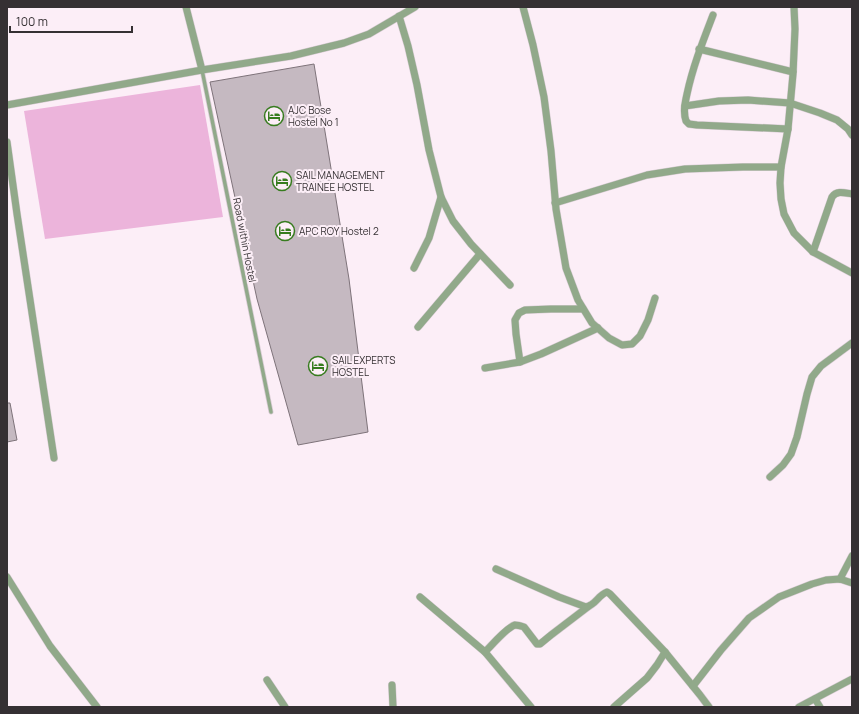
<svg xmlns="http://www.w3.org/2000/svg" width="859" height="714" font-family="Manrope,sans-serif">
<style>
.green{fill:#ecb4db}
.building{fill:#c5b9c1;stroke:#7e737a}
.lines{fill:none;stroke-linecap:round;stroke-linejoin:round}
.lane-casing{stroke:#d8ccd4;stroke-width:5}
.street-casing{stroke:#d8ccd4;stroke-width:8}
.lane{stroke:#91a98a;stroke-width:3.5}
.street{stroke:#91a98a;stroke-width:7}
.labels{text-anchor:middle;stroke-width:4;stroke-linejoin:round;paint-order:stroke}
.poi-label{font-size:10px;fill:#353033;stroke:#fceef7;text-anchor:start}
.street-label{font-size:10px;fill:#353033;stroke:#fceef7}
</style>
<rect width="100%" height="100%" fill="#fceef7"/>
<polygon class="green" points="200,85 223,217 45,239 24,111"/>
<g class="building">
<polygon points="314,64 349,279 368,432 298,445 257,299 210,82"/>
<polygon points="7,403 10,403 17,440 7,442"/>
</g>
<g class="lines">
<defs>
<polyline id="lane" points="202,70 271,412"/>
<g id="street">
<polyline points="186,7 202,70"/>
<polyline points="523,7 533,45 544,97 551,151 556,209 566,268 578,300 592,323 609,338 622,345 632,344 640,336 648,320 655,298"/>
<polyline points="794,7 795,29 793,74 788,129 781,167 780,183 781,199 784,214 794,233 813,252 852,273"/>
<path d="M713 15C703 41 693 66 687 94 685 103 683 112 686 121L689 124 697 125 788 129"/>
<polyline points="399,16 408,46 417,85 429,150 441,197 453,221 471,244 510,285"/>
<polyline points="699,49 793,72"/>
<polyline points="7,105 202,70 291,56 344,43 369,34 415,7"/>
<polyline points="685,106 719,101 748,100 790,103 820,113 837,120 848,129 852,135"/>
<polyline points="7,142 17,214 54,458"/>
<polyline points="555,203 647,175 685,169 743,167 781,167"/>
<path d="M813 252 832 197C837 190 845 193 852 194"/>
<polyline points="414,268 429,238 441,197"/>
<polyline points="418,327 480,254"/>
<polyline points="520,362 516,334 515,320 519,313 525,310 551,309 583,309"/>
<polyline points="485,368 520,362 541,354 598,328"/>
<polyline points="770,477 783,465 791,454 797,437 807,394 812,377 821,366 852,343"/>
<path d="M496 569 559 597 586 607C596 605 598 595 607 592L610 594 665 652 700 695 709 707"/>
<polyline points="7,577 50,646 97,707"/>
<polyline points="840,579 852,556"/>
<polyline points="420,597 485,652 531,707"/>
<path d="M485 652C491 646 507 627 515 625 518 625 521 626 524 627L537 644H540L551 635 589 606"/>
<polyline points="267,680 285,707"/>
<polyline points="392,685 393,707"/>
<polyline points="693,686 721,650 749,618 779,597 812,584 826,580 840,579 852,583"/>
<polyline points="815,699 820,707"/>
<polyline points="614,707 647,678 657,665 665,652"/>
<polyline points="799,707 852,679"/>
</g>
</defs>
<use href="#lane" class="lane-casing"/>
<use href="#street" class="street-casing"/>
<use href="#lane" class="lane"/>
<use href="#street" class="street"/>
</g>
<defs>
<symbol id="hotel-ring" viewBox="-11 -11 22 22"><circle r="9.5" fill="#fceef7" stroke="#377c1f" stroke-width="1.5"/><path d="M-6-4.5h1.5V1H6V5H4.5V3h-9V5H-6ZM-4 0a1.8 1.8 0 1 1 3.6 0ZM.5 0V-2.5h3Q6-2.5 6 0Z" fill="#377c1f"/></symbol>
</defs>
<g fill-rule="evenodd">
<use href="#hotel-ring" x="263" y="105" width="22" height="22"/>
<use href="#hotel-ring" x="271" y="170" width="22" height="22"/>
<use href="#hotel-ring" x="274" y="220" width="22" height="22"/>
<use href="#hotel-ring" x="307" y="355" width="22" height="22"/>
</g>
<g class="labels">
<g class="poi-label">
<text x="288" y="114">AJC Bose<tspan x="288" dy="12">Hostel No 1</tspan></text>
<text x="296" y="179">SAIL MANAGEMENT<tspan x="296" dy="12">TRAINEE HOSTEL</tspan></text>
<text x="299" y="235">APC ROY Hostel 2</text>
<text x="332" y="364">SAIL EXPERTS<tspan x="332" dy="12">HOSTEL</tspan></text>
</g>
<g class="street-label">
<text transform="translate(245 240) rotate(79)" y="4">Road within Hostel</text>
</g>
</g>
<rect width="859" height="714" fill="none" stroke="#353033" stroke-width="16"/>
<path d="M10 26v6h122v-6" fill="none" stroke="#353033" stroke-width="2"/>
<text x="16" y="26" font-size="12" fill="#353033" stroke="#fceef7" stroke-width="3" paint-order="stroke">100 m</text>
</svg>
